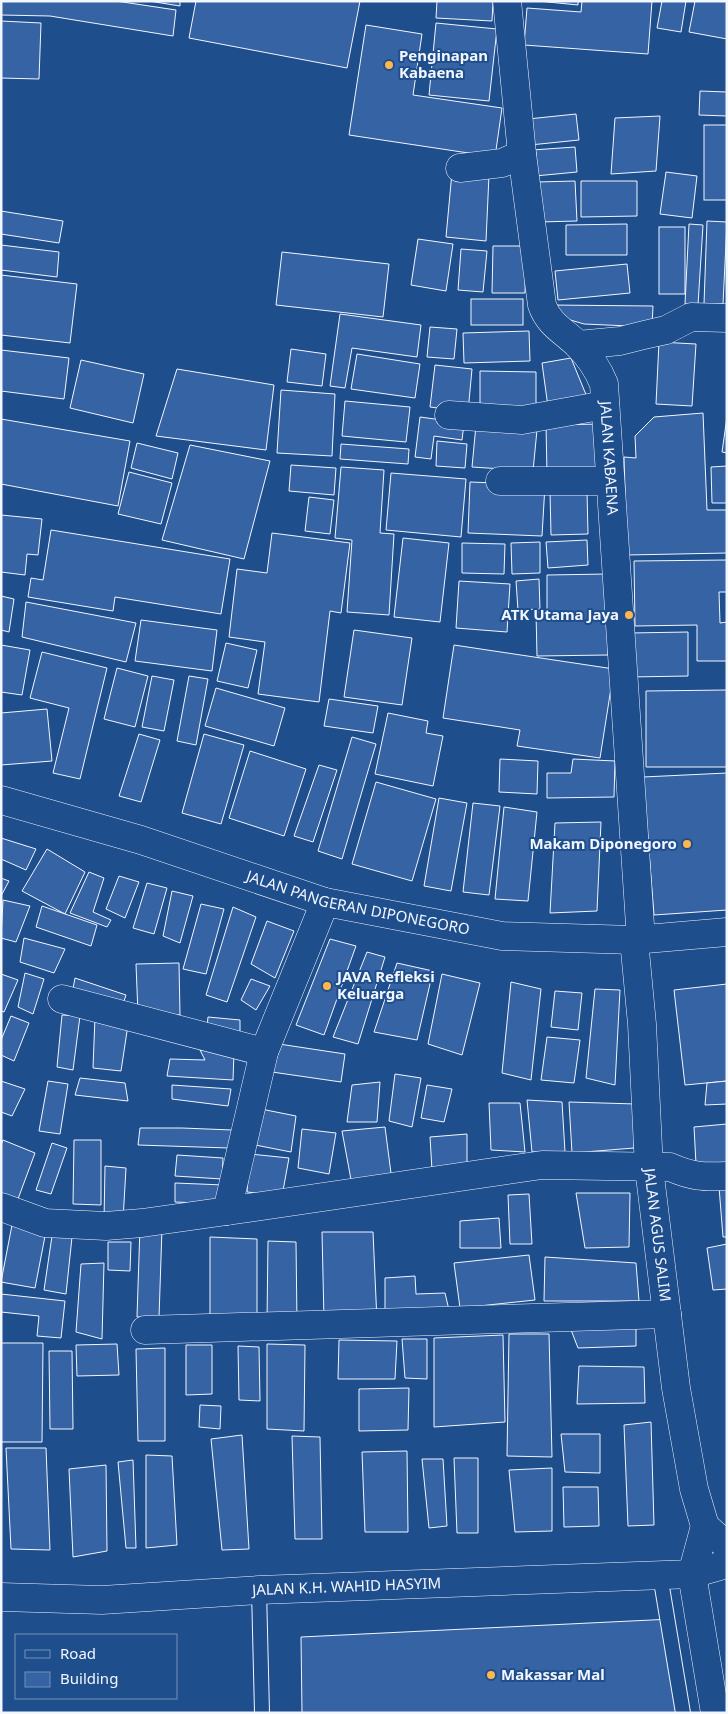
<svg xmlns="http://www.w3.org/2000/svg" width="728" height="1714" font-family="'Noto Sans',sans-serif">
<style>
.building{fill:#3563a3;stroke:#f2f6ff}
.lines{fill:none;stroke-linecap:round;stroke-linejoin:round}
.service-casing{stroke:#f2f6ff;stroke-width:16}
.minor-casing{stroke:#f2f6ff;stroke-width:29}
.tertiary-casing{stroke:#f2f6ff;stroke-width:29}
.service{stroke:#1f4e8c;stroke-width:14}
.minor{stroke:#1f4e8c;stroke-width:28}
.tertiary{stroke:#1f4e8c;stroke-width:28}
.poi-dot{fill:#ffb74d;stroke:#1f4e8c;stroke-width:2}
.labels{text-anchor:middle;stroke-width:4;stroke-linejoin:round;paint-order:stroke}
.poi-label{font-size:15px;font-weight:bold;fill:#f2f6ff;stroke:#1f4e8c;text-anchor:start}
.street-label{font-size:15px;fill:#f2f6ff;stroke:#1f4e8c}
</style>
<rect width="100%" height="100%" fill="#1f4e8c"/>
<g class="building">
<polygon points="1,1 116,1 176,10 173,36 50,16 1,15"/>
<polygon points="149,1 180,1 180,6"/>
<polygon points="196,1 360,1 347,68 189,38"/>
<polygon points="437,1 493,1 492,21 436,18"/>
<polygon points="538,1 578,1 578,5"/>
<polygon points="582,1 652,1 648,54 524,45 527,8 581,12"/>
<polygon points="662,1 686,1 681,32 657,28"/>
<polygon points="695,1 727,1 727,39 689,32"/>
<polygon points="1,21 41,23 39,79 1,78"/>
<polygon points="436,23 497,29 489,101 429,95"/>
<polygon points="366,25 422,34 413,95 502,108 495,157 349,135"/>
<polygon points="700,91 727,92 727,116 699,115"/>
<polygon points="576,114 579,140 530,145 528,119"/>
<polygon points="660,116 656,171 611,174 615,118"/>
<rect x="704" y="125" width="23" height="75"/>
<polygon points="575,147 577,172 535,176 532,150"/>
<polygon points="452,172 489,175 486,241 446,237"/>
<polygon points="666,172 697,176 692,218 660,214"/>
<polygon points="575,181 577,221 538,222 537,182"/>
<polygon points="581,181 637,181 637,216 581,217"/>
<polygon points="1,211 63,221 59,243 1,234"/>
<polygon points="707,221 727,222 723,304 704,304"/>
<polygon points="627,224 627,255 566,255 566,225"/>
<polygon points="689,224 703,225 698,305 685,304"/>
<rect x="659" y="227" width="26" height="67"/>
<polygon points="418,239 453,244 446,291 411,285"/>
<polygon points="1,245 59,252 57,277 1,270"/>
<polygon points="493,246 526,246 525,293 492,293"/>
<polygon points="461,249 487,251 483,292 458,290"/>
<polygon points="282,252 389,264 383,317 276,305"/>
<polygon points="627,264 630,293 558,300 555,271"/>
<polygon points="1,275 77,284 70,343 1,335"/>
<rect x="471" y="299" width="52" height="26"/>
<polygon points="550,305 653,306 652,327 584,324 567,319"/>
<polygon points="340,314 421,325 417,357 352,348 345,388 330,386"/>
<polygon points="430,327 457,329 454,359 427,357"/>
<polygon points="529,331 530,361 464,363 463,333"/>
<polygon points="659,342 696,344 692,406 656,404"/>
<polygon points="291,349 326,354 322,386 287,382"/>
<polygon points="1,350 69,358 64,399 1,391"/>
<polygon points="357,354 420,364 415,398 351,389"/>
<polygon points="571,358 589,402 548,407 542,363"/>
<polygon points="81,360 144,374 133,423 70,408"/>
<polygon points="435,365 472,369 468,412 430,407"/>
<polygon points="177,369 274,385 266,450 156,436"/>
<polygon points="480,371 536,372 536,415 480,414"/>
<polygon points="281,390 335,394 332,456 277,453"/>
<polygon points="345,401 410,407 406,442 342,436"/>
<polygon points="703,413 707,510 727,510 727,553 627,555 624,457 636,458 635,436 654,417"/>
<polygon points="420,417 464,423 462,440 434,436 431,459 415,457"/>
<polygon points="727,417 727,453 722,452"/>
<polygon points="1,419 130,441 118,506 1,484"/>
<polygon points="603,424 603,474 547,474 546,425"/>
<polygon points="476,425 537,430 533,471 472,467"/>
<polygon points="437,441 467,444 465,468 436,466"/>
<polygon points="137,443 178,453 172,479 131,468"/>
<polygon points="341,444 409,449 408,464 340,459"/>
<polygon points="190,445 270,461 244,559 162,540"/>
<polygon points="291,465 336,468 334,495 289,491"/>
<polygon points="727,466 727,503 712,503 711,467"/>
<polygon points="341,467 384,470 380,533 394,534 389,615 347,612 352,540 335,538"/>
<polygon points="129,472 172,483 161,524 118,514"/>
<polygon points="391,473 466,479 461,537 386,530"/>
<polygon points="470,482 545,485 542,536 468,533"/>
<polygon points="550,491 587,491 588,534 551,535"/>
<polygon points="309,497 334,500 330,534 305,531"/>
<polygon points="1,515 42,519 38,555 27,554 25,575 1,572"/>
<polygon points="51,530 230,559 221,614 115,597 113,611 28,597 31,578 43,580"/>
<polygon points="272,533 350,543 341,613 330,611 319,702 258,694 265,642 229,637 237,569 267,573"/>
<polygon points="403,538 449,543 440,622 394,617"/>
<polygon points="587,540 588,565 548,568 546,542"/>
<polygon points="540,542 540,573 512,574 511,543"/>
<polygon points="462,543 505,544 504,574 462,573"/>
<polygon points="727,560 727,592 719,592 720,623 727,622 727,661 697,661 697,625 635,626 634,561"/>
<polygon points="607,574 608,655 537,656 536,612 547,612 547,575"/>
<polygon points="539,579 540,609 518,610 516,581"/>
<polygon points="459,581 510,584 507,632 456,628"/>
<polygon points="1,596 14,599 9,632 1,630"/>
<polygon points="26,602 136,623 126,662 22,637"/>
<polygon points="141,620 217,630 212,671 135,661"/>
<polygon points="354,630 412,638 402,705 344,697"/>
<polygon points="688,632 688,676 630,677 630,633"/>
<polygon points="226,643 257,650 248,688 217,681"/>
<polygon points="1,645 30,650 22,695 1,692"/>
<polygon points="454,645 614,669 600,758 517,746 520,730 443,718"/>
<polygon points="42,652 107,668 80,779 53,773 69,708 30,698"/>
<polygon points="117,668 148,676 135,727 104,719"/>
<polygon points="152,676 174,680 164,731 142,727"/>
<polygon points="189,676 208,679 196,745 177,741"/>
<polygon points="216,688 285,708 274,746 205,726"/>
<polygon points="727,690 727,767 646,767 646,691"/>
<polygon points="329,699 378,706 373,733 324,726"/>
<polygon points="47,709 52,761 1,765 1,713"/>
<polygon points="388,713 428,721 426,733 443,736 433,786 375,774"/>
<polygon points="139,734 160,740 141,802 119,796"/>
<polygon points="204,734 244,745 221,824 182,813"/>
<polygon points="352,737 376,744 342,859 318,851"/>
<polygon points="250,751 306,769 284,836 229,818"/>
<polygon points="500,759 538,761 537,794 499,792"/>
<polygon points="573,759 615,761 614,797 547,798 547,773 571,773"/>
<polygon points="319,765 337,770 313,842 294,836"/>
<polygon points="727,773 727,910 654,915 643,777"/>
<polygon points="376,782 436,799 412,881 352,864"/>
<polygon points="439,798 467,803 451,891 424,886"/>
<polygon points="473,803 500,806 489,895 463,892"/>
<polygon points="504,807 537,812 528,901 495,899"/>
<polygon points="601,822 597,911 550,913 555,823"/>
<polygon points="1,838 36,849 26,870 1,859"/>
<polygon points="47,849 85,872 65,914 22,891"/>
<polygon points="89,872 104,878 93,912 111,920 107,927 70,913"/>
<polygon points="119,876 139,882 125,918 106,909"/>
<polygon points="1,878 9,881 1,896"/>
<polygon points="147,883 167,888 154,934 133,928"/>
<polygon points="172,891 193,896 180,943 163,936"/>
<polygon points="3,900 30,906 16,942 1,938"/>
<polygon points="201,904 224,909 206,974 183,969"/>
<polygon points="42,906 97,925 91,946 36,927"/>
<polygon points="233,907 256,917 227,1002 206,995"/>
<polygon points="267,921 294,931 275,978 251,964"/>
<polygon points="24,938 65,949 54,973 20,962"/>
<polygon points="330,939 356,946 324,1035 296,1025"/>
<polygon points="367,952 385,957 358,1044 333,1037"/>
<polygon points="179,963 180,1015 138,1014 136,964"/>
<polygon points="397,963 433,971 417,1040 374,1032"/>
<polygon points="25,973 44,979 33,1014 18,1007"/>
<polygon points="1,974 18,980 4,1012 1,1011"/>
<polygon points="442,974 480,983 462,1055 428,1044"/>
<polygon points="75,978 126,995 120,1013 71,999"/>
<polygon points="251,979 270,986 256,1010 241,1000"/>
<polygon points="511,982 541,989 531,1080 502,1073"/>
<polygon points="727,984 727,1081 685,1085 674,990"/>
<polygon points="595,989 620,990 615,1085 586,1078"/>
<polygon points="555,991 582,993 578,1030 551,1027"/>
<polygon points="62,1015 80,1016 73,1070 57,1067"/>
<polygon points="11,1016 29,1023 14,1061 1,1055 1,1040"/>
<polygon points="95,1017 129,1018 121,1071 93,1068"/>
<polygon points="208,1017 240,1020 240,1040 206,1037"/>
<polygon points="547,1037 580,1040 574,1083 541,1080"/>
<polygon points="279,1044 345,1054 341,1082 272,1072"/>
<polygon points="200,1050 234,1052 233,1080 167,1076 170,1059 205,1060"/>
<polygon points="395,1074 421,1078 412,1127 389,1121"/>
<polygon points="80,1078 125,1083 128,1101 75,1095"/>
<polygon points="1,1081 25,1089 12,1116 1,1112"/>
<polygon points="48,1081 68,1084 60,1134 39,1131"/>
<polygon points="727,1081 727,1104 705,1105 707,1083"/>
<polygon points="380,1082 377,1122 347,1122 352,1085"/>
<polygon points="172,1085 231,1089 228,1106 172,1099"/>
<polygon points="427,1085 452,1089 444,1122 421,1118"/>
<polygon points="527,1100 562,1102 565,1152 532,1152"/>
<polygon points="569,1102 636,1104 634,1148 572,1153"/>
<polygon points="489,1103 520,1103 525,1152 491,1150"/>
<polygon points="256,1108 296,1116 291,1152 250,1144"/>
<polygon points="727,1124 727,1163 696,1164 694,1127"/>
<polygon points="385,1127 392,1181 352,1185 342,1131"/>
<polygon points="140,1128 182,1128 232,1130 229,1148 138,1145"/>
<polygon points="302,1129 336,1133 329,1174 298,1168"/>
<polygon points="467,1134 467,1168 432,1170 430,1137"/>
<polygon points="3,1140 35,1153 15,1207 1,1201 1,1145"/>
<polygon points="74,1140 101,1140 101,1205 73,1204"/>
<polygon points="52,1143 67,1148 51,1194 36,1190"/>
<polygon points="250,1154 289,1158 282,1196 247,1192"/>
<polygon points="177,1155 223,1158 222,1179 175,1176"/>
<polygon points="105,1166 126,1168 123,1220 104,1221"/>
<polygon points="175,1183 224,1185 222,1204 175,1202"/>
<polygon points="719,1187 727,1187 727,1237 723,1237"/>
<polygon points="576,1193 630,1193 629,1247 585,1248"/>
<polygon points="529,1194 532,1244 510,1244 508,1195"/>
<polygon points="499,1218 501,1248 460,1248 460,1221"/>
<polygon points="12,1225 46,1231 35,1288 1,1282"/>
<polygon points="140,1227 162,1228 159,1318 137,1317"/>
<polygon points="322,1232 373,1232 377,1321 324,1320"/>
<polygon points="52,1236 72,1237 66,1294 44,1290"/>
<polygon points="210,1237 257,1239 257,1323 210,1323"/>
<polygon points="268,1241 296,1242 297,1323 267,1321"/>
<polygon points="108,1242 131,1242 130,1271 108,1270"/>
<polygon points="727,1244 727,1289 713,1290 707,1248"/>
<polygon points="529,1255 535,1300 460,1308 454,1263"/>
<polygon points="545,1257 636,1263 639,1301 544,1301"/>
<polygon points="104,1263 102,1339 76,1332 81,1264"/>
<polygon points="415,1276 416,1294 445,1293 449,1310 385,1317 385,1278"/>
<polygon points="1,1294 65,1301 61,1338 37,1336 39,1316 1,1312"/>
<polygon points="636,1319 636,1346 578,1348 568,1322"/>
<polygon points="509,1334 549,1334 552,1457 507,1456"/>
<polygon points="503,1335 505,1422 434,1427 434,1338"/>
<polygon points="402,1339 427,1339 427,1379 405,1378"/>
<polygon points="339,1340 397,1341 395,1379 338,1379"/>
<polygon points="1,1343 43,1343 42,1442 1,1442"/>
<polygon points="117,1344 119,1375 77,1376 76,1345"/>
<polygon points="267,1344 305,1345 304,1431 267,1429"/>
<polygon points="186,1345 212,1345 212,1394 186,1395"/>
<polygon points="238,1346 259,1347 260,1401 239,1400"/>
<polygon points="165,1348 165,1441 138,1441 136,1349"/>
<polygon points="49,1351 72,1351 73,1429 50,1429"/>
<polygon points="579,1366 644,1367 645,1403 577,1404"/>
<polygon points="409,1388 408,1430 359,1431 359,1389"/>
<polygon points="200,1405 221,1406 220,1429 199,1427"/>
<polygon points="651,1422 654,1525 628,1526 624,1425"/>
<polygon points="561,1434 600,1434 600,1473 565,1472"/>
<polygon points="242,1435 249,1549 222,1550 211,1439"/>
<polygon points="292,1436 320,1437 322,1539 295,1539"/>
<polygon points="6,1448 46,1448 50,1550 11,1549"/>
<polygon points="407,1451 408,1532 365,1532 362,1452"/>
<polygon points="146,1455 172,1456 177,1545 146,1548"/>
<polygon points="454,1458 478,1458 478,1533 457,1533"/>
<polygon points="422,1459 443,1459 447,1526 429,1528"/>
<polygon points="133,1460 136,1548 126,1548 118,1462"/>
<polygon points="106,1465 107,1551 73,1557 69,1469"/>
<polygon points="552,1468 552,1531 515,1532 509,1470"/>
<polygon points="563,1487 598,1487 599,1526 564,1527"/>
<polygon points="672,1619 687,1713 302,1713 301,1637"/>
</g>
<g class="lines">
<defs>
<g id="service">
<polyline points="660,1575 683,1713"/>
<polyline points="259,1590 262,1713"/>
</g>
<g id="minor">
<path id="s1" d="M507 1 522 154 542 305C549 325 564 331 578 345 589 356 598 369 604 384L641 940"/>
<polyline points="460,168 502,163 522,154"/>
<polyline points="578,345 620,341 644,335 666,330 691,317 727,318"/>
<polyline points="449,415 522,420 605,405"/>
<polyline points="500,481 610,481"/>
<path id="s2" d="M634 940 642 1024 649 1168 676 1388 694 1489 705 1526 727 1546"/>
<polyline points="62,999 264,1052"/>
<polyline points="1,1207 45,1223 106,1226 142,1223 227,1211 264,1052 325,902"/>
<path d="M227 1211 542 1165 670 1167C693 1177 703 1177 727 1176"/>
<polyline points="145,1330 667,1314"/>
<polyline points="705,1526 692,1574 715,1713"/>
<path id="s3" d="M1 1597 102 1600 259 1590 692 1574 727 1564"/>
</g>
<g id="tertiary">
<path id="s4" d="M1 800 141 840 325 902 502 936 634 940 727 932"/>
</g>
</defs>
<use href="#service" class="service-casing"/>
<use href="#minor" class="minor-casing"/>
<use href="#tertiary" class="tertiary-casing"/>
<use href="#service" class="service"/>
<use href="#minor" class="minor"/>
<use href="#tertiary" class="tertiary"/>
</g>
<g class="poi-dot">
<circle cx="389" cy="65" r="5"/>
<circle cx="629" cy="615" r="5"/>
<circle cx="687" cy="844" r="5"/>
<circle cx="327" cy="986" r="5"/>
<circle cx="491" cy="1675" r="5"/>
</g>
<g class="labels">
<g class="poi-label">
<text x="399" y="61">Penginapan<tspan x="399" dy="17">Kabaena</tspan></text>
<text x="619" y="620" text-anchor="end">ATK Utama Jaya</text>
<text x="677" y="849" text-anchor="end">Makam Diponegoro</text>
<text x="337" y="982">JAVA Refleksi<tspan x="337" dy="17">Keluarga</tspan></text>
<text x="501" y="1680">Makassar Mal</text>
</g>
<g class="street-label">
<text dy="5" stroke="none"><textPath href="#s1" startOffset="482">JALAN KABAENA</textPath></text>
<text dy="5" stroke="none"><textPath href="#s4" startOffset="372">JALAN PANGERAN DIPONEGORO</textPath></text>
<text dy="5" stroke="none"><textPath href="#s2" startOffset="296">JALAN AGUS SALIM</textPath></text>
<text dy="5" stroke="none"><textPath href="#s3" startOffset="346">JALAN K.H. WAHID HASYIM</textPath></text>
</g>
</g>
<rect width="728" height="1714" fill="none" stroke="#f2f6ff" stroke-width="5"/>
<rect x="15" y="1634" width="162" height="65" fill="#1f4e8c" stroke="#7391ba"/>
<rect x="25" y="1650" width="25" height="8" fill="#1f4e8c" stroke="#7391ba"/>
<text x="60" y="1659" font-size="15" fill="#f2f6ff">Road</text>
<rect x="25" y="1672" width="25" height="15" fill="#3563a3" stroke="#7391ba"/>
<text x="60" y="1684" font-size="15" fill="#f2f6ff">Building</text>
</svg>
